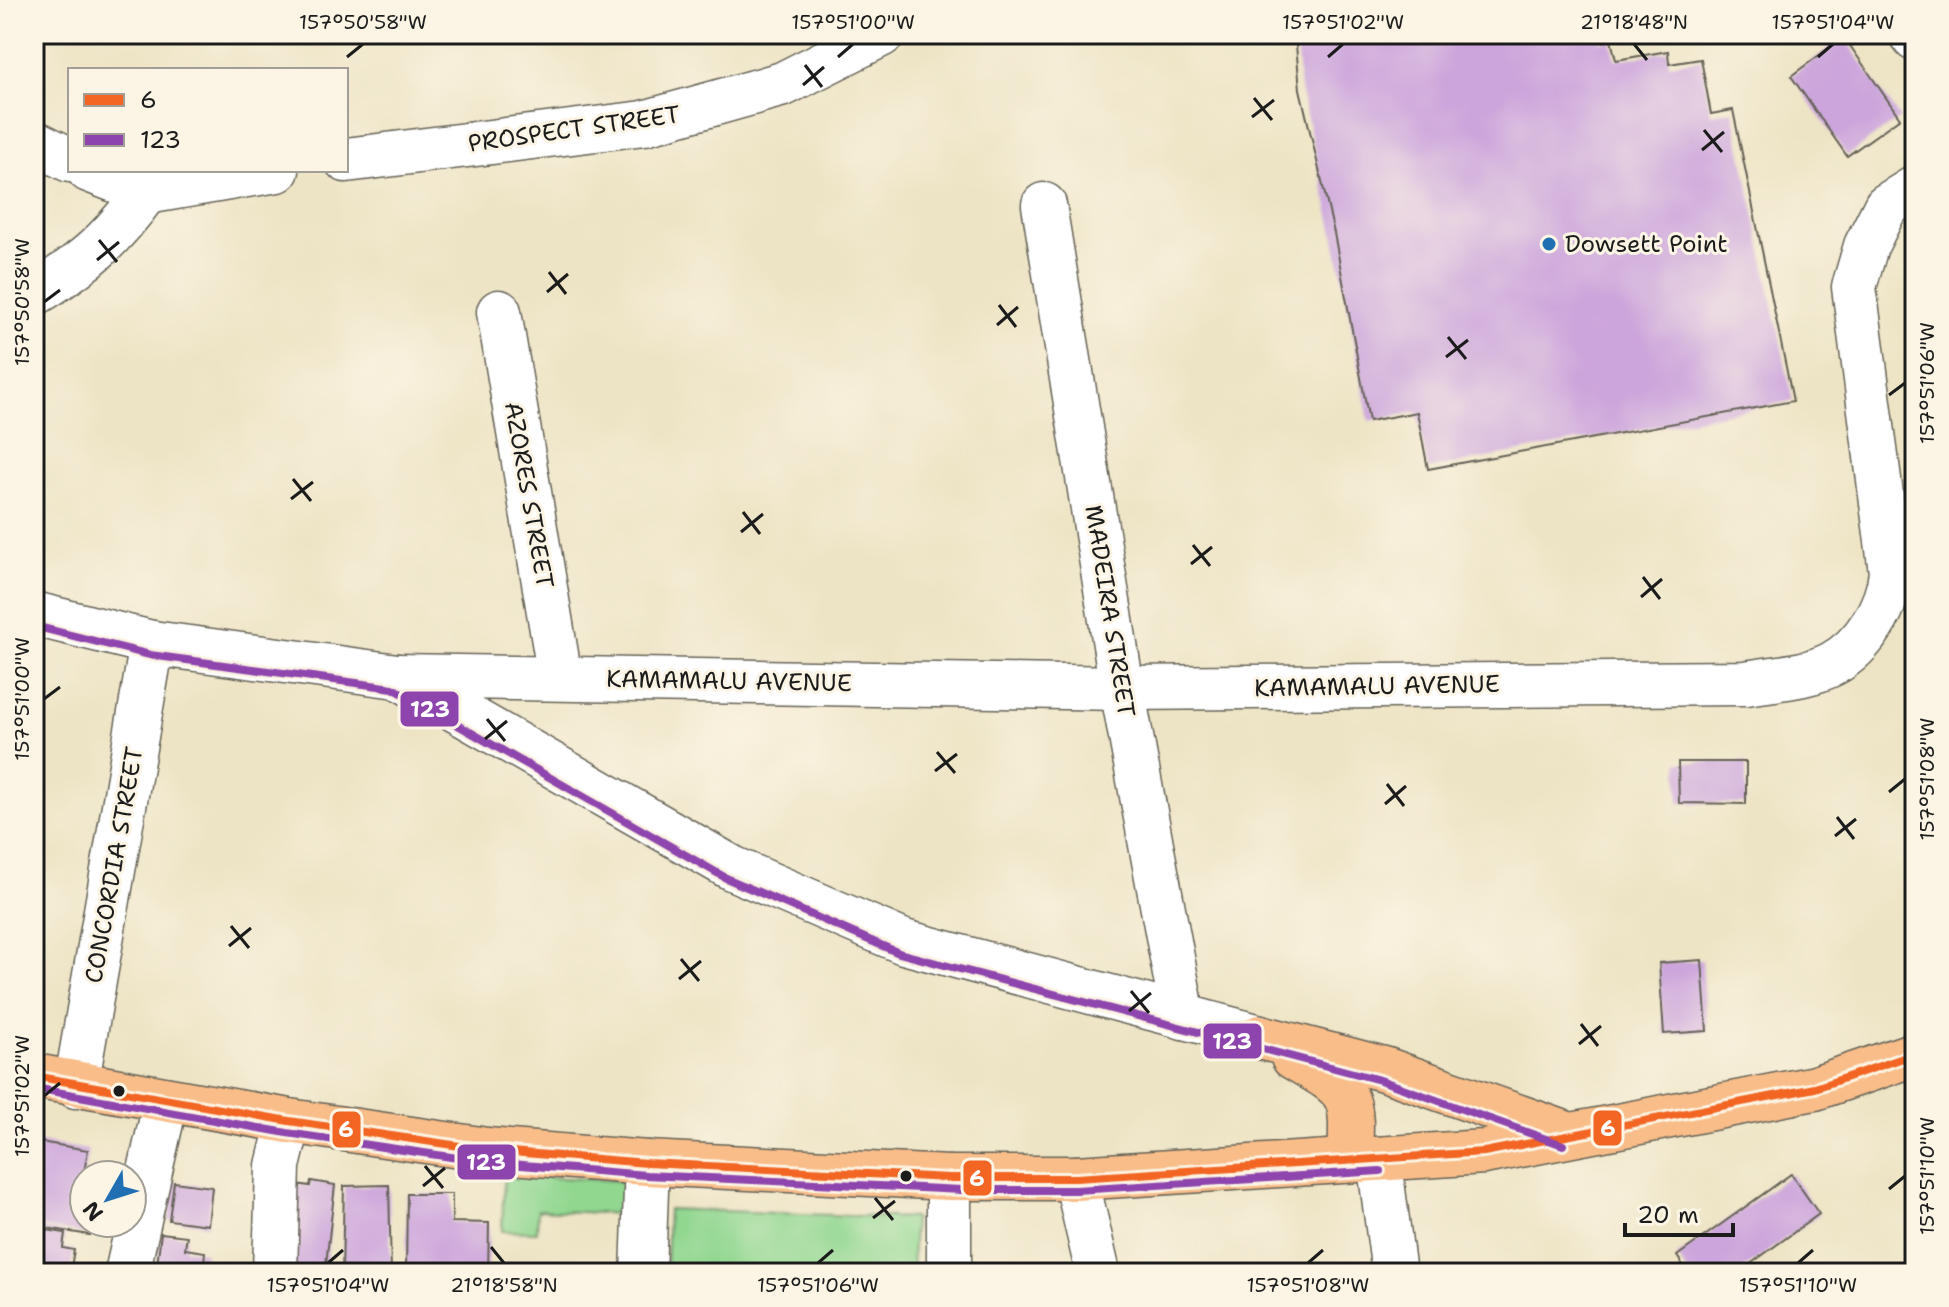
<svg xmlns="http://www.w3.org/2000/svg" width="1949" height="1307" font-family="'Shantell Sans',sans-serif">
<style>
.green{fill:#91d790;stroke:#567a56;stroke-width:2}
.building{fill:#cca5dc}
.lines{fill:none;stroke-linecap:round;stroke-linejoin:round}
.minor-casing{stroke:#656257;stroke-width:47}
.major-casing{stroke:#656257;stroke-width:47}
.minor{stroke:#fff;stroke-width:44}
.major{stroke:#f8bd89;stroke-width:44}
.bus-1-casing{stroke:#fcf5e5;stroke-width:14}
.bus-2-casing{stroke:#fcf5e5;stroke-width:14}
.bus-1{stroke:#f26522;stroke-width:8}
.bus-2{stroke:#8e44ad;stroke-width:8}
.ticks{fill:none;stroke:#1c1c1c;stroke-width:3}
.poi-dot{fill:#1f6fb2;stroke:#fcf5e5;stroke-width:3}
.bus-dot{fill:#1c1c1c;stroke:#fcf5e5;stroke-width:3}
.labels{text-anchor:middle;stroke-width:6;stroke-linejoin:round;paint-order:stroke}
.street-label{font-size:24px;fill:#1c1c1c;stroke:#fcf5e5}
.poi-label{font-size:24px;fill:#1c1c1c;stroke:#fcf5e5;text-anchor:start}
.line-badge{stroke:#fcf5e5;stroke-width:3}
.badge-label{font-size:22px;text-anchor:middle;font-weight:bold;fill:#fff}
.neatline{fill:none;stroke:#1c1c1c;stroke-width:3}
.ticks-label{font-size:20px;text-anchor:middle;fill:#1c1c1c}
</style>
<rect width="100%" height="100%" fill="#fcf5e5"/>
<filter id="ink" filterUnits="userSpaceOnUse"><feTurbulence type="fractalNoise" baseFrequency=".0125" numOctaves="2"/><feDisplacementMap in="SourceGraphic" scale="16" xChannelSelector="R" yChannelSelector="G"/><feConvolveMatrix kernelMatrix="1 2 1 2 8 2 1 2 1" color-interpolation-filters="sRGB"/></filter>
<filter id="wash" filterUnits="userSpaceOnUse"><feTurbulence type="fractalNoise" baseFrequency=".006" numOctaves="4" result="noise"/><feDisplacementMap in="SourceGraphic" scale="32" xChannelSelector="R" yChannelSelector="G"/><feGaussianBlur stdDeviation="1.8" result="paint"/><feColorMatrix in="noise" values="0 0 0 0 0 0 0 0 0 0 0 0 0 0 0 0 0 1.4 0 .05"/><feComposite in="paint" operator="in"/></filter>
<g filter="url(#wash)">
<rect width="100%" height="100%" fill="#ede4c5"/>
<g class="green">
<polygon points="504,1175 625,1181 624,1214 538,1210 537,1232 502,1231"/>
<polygon points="668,1209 914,1218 912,1273 666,1273"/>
</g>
<g id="blocks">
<g class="building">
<polygon points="1295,34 1599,34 1600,42 1611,40 1616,60 1668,51 1669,64 1701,59 1711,114 1733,110 1793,401 1428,469 1417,412 1369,421 1334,233 1300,89"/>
<polygon points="1844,37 1900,118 1847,156 1791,76"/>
<polygon points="1678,762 1746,762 1746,804 1679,803"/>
<polygon points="1702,960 1707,1031 1664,1034 1659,963"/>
<polygon points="34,1141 88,1150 83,1178 84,1223 92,1223 90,1235 34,1226"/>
<polygon points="1791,1174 1819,1214 1738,1273 1688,1273 1677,1256"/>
<polygon points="311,1181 335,1185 325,1273 280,1273 290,1183 310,1186"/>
<polygon points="174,1182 212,1187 208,1225 169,1220"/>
<polygon points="389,1185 391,1273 342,1273 344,1186"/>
<polygon points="407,1194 452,1194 452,1222 489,1223 488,1273 406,1273"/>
<polygon points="34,1228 65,1233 63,1248 74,1250 70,1273 34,1273"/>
<polygon points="161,1233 187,1236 185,1249 205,1252 203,1273 156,1273"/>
</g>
</g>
</g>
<g filter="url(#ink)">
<use href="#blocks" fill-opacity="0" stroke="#656257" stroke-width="2"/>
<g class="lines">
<defs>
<g id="minor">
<polyline points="1911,34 1915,39"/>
<polyline points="34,142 70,160"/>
<polyline points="346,160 644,123 783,84 882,34"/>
<polyline points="89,170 146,192 277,170"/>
<polyline points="1044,205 1122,688 1183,1017"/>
<path d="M34 294C85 263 110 241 146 192"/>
<polyline points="499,312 560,678"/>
<polyline points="34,614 152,643 397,676 732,868 904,942 1260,1037"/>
<path d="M397 676 1122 688 1746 683C1774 678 1807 677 1832 664 1864 647 1888 607 1891 572L1854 287 1866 246 1886 206 1915 188"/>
<polyline points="76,1086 152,643"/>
<polyline points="1379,1159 1394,1273"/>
<polyline points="949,1178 949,1273"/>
<polyline points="1076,1178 1098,1273"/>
<polyline points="127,1273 166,1100"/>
<polyline points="275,1273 278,1166 289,1121"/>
<polyline points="643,1273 647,1163"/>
</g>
<g id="major">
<polyline points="1260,1037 1384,1069 1567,1134"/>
<path d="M1293 1057C1353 1092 1353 1091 1350 1160"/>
<polyline points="34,1076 289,1121 487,1150 647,1163 949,1178 1076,1178 1484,1152 1815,1088 1915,1054"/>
</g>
</defs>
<use href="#minor" class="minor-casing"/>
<use href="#major" class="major-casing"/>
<use href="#minor" class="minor"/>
<use href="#major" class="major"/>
<defs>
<polyline id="bus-1" points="34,1076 289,1121 487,1150 647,1163 949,1178 1076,1178 1484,1152 1815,1088 1915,1054"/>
<g id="bus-2">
<polyline points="34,626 150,655 393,688 726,878 899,953 1380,1080 1563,1145"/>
<polyline points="34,1088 287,1133 485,1162 646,1175 962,1190 1076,1190 1380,1171"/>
</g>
</defs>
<use href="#bus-1" class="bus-1-casing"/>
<use href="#bus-2" class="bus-2-casing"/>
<use href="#bus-1" class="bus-1"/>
<use href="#bus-2" class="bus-2"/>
</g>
</g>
<path class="ticks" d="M1634 44 1647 60M347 57 363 44M838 57 853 44M1328 57 1343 44M1818 57 1833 44M805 65 822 87M803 85 824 67M1254 98 1272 120M1252 117 1274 100M1704 130 1722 152M1702 150 1724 132M99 240 117 262M97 260 119 242M549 272 566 294M547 292 568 274M44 302 60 290M999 305 1016 327M997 325 1018 307M1448 337 1466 359M1446 357 1468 340M1889 395 1905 383M293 479 311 501M291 499 313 482M743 512 760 534M741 532 763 514M1193 545 1210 566M1191 564 1212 547M1643 577 1660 599M1641 597 1662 579M44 699 60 687M487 719 505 741M485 739 507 721M937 752 955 773M935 771 957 754M1387 784 1404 806M1889 792 1905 779M1385 804 1406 786M1837 817 1854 839M1835 836 1856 819M231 926 249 948M229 946 251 928M681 959 699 981M679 979 701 961M1131 991 1149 1013M1129 1011 1151 993M1581 1024 1598 1046M1579 1044 1601 1026M44 1096 60 1083M425 1166 443 1188M423 1186 445 1168M1889 1189 1905 1176M875 1198 893 1220M873 1218 895 1201M491 1247 504 1263M328 1263 343 1250M818 1263 833 1250M1308 1263 1323 1250M1798 1263 1813 1250"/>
<circle class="poi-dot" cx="1549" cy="244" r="8"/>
<g class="bus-dot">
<circle cx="119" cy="1091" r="7"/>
<circle cx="906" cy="1176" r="7"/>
</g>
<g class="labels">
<g class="street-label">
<text transform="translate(574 129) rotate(-8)" y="8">PROSPECT STREET</text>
<text transform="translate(529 495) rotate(80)" y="8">AZORES STREET</text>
<text transform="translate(1110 611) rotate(81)" y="8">MADEIRA STREET</text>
<text transform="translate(729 681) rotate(1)" y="8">KAMAMALU AVENUE</text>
<text transform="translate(1377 686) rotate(-1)" y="8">KAMAMALU AVENUE</text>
<text transform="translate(114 865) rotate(-80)" y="8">CONCORDIA STREET</text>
</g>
<g class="poi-label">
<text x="1565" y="252">Dowsett Point</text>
</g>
</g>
<g class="line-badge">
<rect x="399" y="690" width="61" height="38" rx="8" fill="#8e44ad"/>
<rect x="1202" y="1022" width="61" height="38" rx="8" fill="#8e44ad"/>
<rect x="1592" y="1109" width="31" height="38" rx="8" fill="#f26522"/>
<rect x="331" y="1110" width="31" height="39" rx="8" fill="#f26522"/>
<rect x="456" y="1143" width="61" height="38" rx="8" fill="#8e44ad"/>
<rect x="962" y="1159" width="31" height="38" rx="8" fill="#f26522"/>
</g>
<g class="badge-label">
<text x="430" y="717">123</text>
<text x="1232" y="1049">123</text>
<text x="1608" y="1136">6</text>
<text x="346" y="1137">6</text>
<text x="486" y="1170">123</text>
<text x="977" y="1186">6</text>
</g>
<rect width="1949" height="1307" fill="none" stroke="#fcf5e5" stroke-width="88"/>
<rect x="68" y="68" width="280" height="104" fill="#fcf5e5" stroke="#a29e95" stroke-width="2"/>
<rect x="84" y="94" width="40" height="12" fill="#f26522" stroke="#a29e95" stroke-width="2"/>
<text x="140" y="108" font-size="24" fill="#1c1c1c">6</text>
<rect x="84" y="134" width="40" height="12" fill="#8e44ad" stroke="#a29e95" stroke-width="2"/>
<text x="140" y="148" font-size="24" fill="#1c1c1c">123</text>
<g transform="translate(108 1199) rotate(231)"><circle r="38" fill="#fcf5e5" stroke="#a29e95" stroke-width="2"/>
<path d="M0-6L14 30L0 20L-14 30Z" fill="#1f6fb2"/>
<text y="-12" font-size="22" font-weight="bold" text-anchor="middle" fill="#1c1c1c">N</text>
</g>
<path d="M1625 1223v12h108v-12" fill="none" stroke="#1c1c1c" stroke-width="4"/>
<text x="1637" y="1223" font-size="24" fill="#1c1c1c" stroke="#fcf5e5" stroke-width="6" paint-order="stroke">20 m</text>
<rect x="44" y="44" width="1861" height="1219" class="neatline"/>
<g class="ticks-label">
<text x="363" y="29">157°50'58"W</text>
<text x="853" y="29">157°51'00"W</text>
<text x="1343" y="29">157°51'02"W</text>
<text x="1634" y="29">21°18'48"N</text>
<text x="1833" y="29">157°51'04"W</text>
<text transform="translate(22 302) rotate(-90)" y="7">157°50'58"W</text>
<text transform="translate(1927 383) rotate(-90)" y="7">157°51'06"W</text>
<text transform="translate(22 699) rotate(-90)" y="7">157°51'00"W</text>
<text transform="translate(1927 779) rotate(-90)" y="7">157°51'08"W</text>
<text transform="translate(22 1096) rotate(-90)" y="7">157°51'02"W</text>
<text transform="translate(1927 1176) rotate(-90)" y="7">157°51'10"W</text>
<text x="328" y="1292">157°51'04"W</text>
<text x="504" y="1292">21°18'58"N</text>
<text x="818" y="1292">157°51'06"W</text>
<text x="1308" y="1292">157°51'08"W</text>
<text x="1798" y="1292">157°51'10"W</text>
</g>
</svg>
